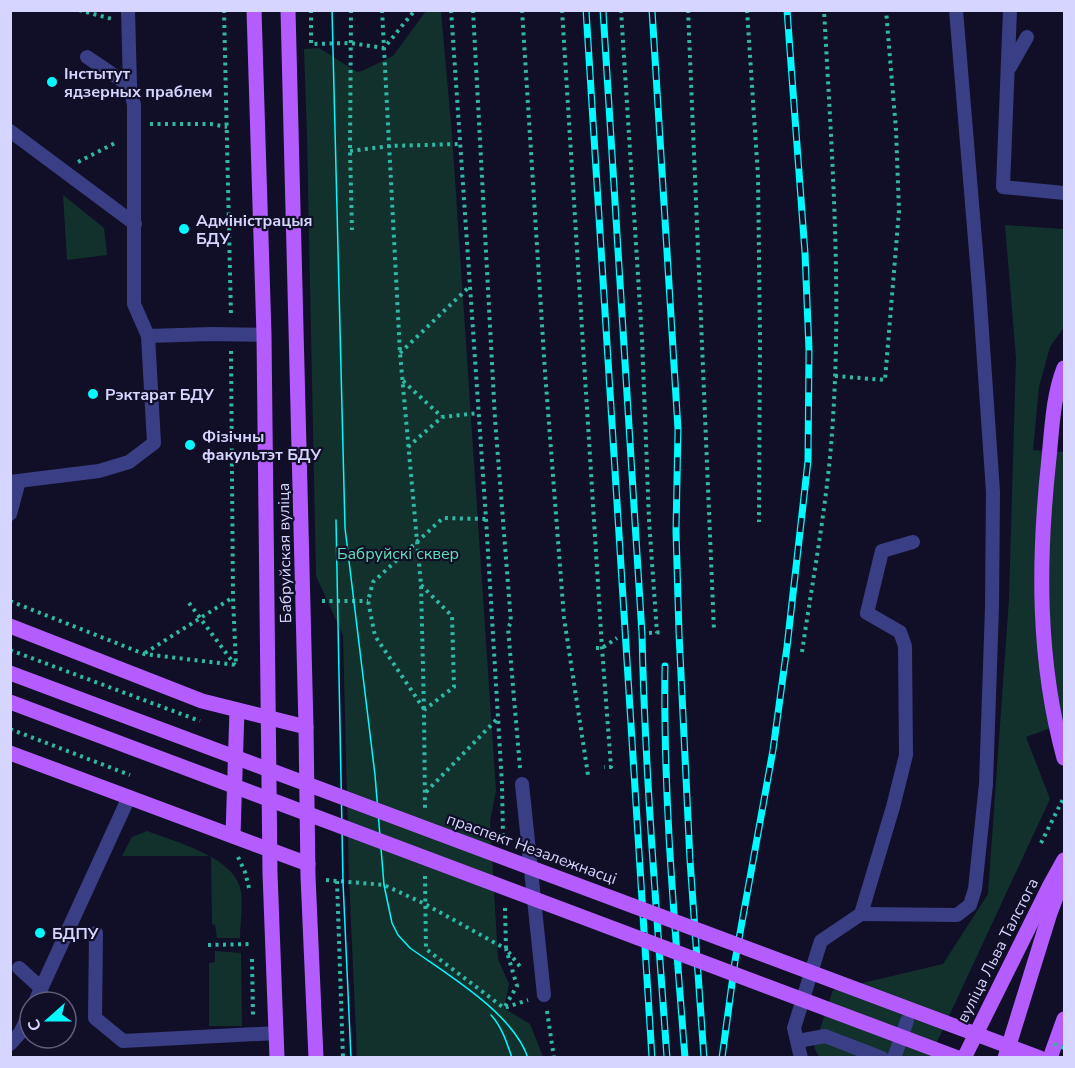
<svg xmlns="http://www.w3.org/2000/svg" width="1075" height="1068" font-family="'Nunito Sans',sans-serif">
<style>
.green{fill:#12312d}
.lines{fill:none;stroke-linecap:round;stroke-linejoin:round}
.path{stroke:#2fb8a5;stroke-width:4;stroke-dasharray:3 4.5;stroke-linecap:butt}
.lane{stroke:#3a3e85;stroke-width:14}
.primary{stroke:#b55cff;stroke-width:15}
.tram{stroke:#01faff;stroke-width:1.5}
.rail-casing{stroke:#01faff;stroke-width:7}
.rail{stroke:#110f27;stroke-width:4.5;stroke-dasharray:14;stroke-linecap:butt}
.path-bridge{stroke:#2fb8a5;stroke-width:4;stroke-dasharray:3 4.5;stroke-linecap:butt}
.primary-bridge{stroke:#b55cff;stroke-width:15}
.poi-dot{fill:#01faff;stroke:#110f27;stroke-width:2}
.labels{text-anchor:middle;stroke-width:4.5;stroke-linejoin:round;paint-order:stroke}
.poi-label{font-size:16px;font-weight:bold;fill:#d6d5ff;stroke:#110f27;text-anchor:start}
.street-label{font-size:16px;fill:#d6d5ff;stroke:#110f27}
.park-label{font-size:16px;fill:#60e0b5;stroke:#110f27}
</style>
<rect width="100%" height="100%" fill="#110f27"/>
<g class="green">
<polygon points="426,11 441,11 452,135 496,791 490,821 498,959 509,984 504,1008 530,1024 543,1057 357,1057 349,876 343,635 316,576 307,136 304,49 319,48 357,72 362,71 393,56"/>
<polygon points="63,195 104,228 107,255 67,260"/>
<polygon points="1005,225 1064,229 1064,327 1050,347 1039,387 1033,450 1064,452 1064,723 1026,737 1050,799 930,1057 819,1057 814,1047 833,990 943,964 988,894 1009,599 1016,358"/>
<path d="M147 831C175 842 231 856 240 887 244 902 240 923 240 938H217L215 925 212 924 211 856H122L132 837Z"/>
<polygon points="215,951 241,953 242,1026 209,1026 209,963 215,962"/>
</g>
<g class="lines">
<g class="path">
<polyline points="79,10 112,19"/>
<polyline points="224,10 231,317"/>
<polyline points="311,10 311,44 350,43 384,48 415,10"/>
<polyline points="351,10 350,151 352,230"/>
<polyline points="382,10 400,353 421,585 424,710"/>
<polyline points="451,10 486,519 502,784 503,838"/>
<polyline points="473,10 495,419 511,622 508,628 520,768"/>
<polyline points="522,10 545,372 564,618 588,775"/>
<polyline points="562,10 602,648 611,767 604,767"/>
<polyline points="621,10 642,338 649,520 657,633"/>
<polyline points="688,10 714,631"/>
<polyline points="747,10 758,176 760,338 759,522"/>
<polyline points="150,124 211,124 227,127"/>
<polyline points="350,151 390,146 460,144"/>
<polyline points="78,162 117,142"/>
<polyline points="231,351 233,598 236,665"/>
<polyline points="400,353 468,288"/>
<polyline points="835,376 885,380 899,211 896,130 886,10"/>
<polyline points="403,381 442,417"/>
<polyline points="408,447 442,417 479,413"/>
<polyline points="421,585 452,616 454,687 424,710 425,808"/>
<polyline points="10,601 144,654 236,665"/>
<polyline points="322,601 368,601"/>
<polyline points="189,603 235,665"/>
<polyline points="649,633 664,632"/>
<polyline points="596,648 602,648 617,638"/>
<path d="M802 652C812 584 825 515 831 446 843 301 832 156 824 10"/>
<polyline points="145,653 232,598"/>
<polyline points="424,709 375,636 368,601 373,582 443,518 486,519"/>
<polyline points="10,729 130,775"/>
<polyline points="426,792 498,718"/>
<polyline points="1041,843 1064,797"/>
<polyline points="238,857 245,872 250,892"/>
<polyline points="425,876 426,949 504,1008 528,1000"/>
<polyline points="326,880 384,885 425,904 506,949 517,986 504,1008"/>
<polyline points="337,881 343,1058"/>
<polyline points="505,908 506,949 522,969"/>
<polyline points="208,945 252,944"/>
<polyline points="252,959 253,1018"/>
<polyline points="547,1011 554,1058"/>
</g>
<g class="lane">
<polyline points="128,10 130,86"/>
<polyline points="1010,10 1003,187 1064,193"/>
<polyline points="87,57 130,86 134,105 134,304 148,336 212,334 264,335"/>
<polyline points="1010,67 1027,37"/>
<polyline points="10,131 135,224"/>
<polyline points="10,482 99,471 129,462 154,443 148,336"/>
<polyline points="10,514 19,481"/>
<polyline points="522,784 544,995"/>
<polyline points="861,914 957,915 970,905 975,889 986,784 992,607 993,492 979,288 956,10"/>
<polyline points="96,933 95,1018 123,1041 276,1033"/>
<polyline points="19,968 41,988"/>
<polyline points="35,1002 129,797"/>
<polyline points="798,1041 825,1036 882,1058"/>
<polyline points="10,1044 20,1033 30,1013"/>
<polyline points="801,1058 794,1028 819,947 821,941 861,914 893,807 906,755 905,646 900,632 867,613 882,551 913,542"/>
<polyline points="894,1058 907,1021"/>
</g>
<g class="primary">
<polyline points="254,10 264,335 270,873 277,1058"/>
<polyline points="288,10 306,727 308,876 316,1058"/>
<polyline points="10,626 202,701 306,727"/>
<polyline points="10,753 308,864"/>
<polyline points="233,835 237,710"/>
<polyline points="964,1058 1049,887 1064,860"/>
<polyline points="1005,1058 1050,913 1064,876"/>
<polyline points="1050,1058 1064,1019"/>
</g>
<g class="tram">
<path d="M332 10 345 528 375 775 384 885 392 923 398 935 410 948C448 975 513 1013 528 1058"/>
<polyline points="336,520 343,882 351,1058"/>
<path d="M491 1015C502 1027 507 1043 512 1058"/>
</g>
<defs>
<g id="rail">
<polyline points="586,10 652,1058"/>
<path d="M603 10 642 634C645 775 657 916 667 1058"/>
<polyline points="652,10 678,429 676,531 679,633 690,860 704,1058"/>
<path d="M665 666C663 797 675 927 685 1058"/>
<polyline points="722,1058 735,961 773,750 787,647 808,461 809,350 805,253 787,10"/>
</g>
</defs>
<use href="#rail" class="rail-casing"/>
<use href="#rail" class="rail"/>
<g class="path-bridge">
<polyline points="10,650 200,721"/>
<polyline points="1054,1044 1064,1048"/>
</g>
<g class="primary-bridge">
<path d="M1064 368C1053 396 1052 428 1049 458 1038 559 1037 659 1064 758"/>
<polyline points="10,673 1040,1058"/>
<polyline points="10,702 958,1058"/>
</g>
</g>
<g class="poi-dot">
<circle cx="52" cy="82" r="6"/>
<circle cx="184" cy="229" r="6"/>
<circle cx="93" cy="394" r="6"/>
<circle cx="190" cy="445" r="6"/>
<circle cx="40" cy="933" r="6"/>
</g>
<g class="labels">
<g class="poi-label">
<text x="64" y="79">Інстытут<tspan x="64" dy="18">ядзерных праблем</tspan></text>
<text x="196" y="226">Адміністрацыя<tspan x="196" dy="18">БДУ</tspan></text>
<text x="105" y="400">Рэктарат БДУ</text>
<text x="202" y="442">Фізічны<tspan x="202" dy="18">факультэт БДУ</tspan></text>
<text x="52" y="939">БДПУ</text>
</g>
<g class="street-label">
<text transform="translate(284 553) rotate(-91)" y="6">Бабруйская вуліца</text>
<text transform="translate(532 848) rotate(20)" y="6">праспект Незалежнасці</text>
<text transform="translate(997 950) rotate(-63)" y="6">вуліца Льва Талстога</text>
</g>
<g class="park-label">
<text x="398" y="559">Бабруйскі сквер</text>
</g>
</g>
<rect width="1075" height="1068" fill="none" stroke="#d6d5ff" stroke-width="24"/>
<g transform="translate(48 1020) rotate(249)"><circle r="28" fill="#110f27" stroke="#605e7d" stroke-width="1.5"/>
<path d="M0-4.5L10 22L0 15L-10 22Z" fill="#01faff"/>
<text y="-9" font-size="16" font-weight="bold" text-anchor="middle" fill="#d6d5ff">С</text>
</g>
</svg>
